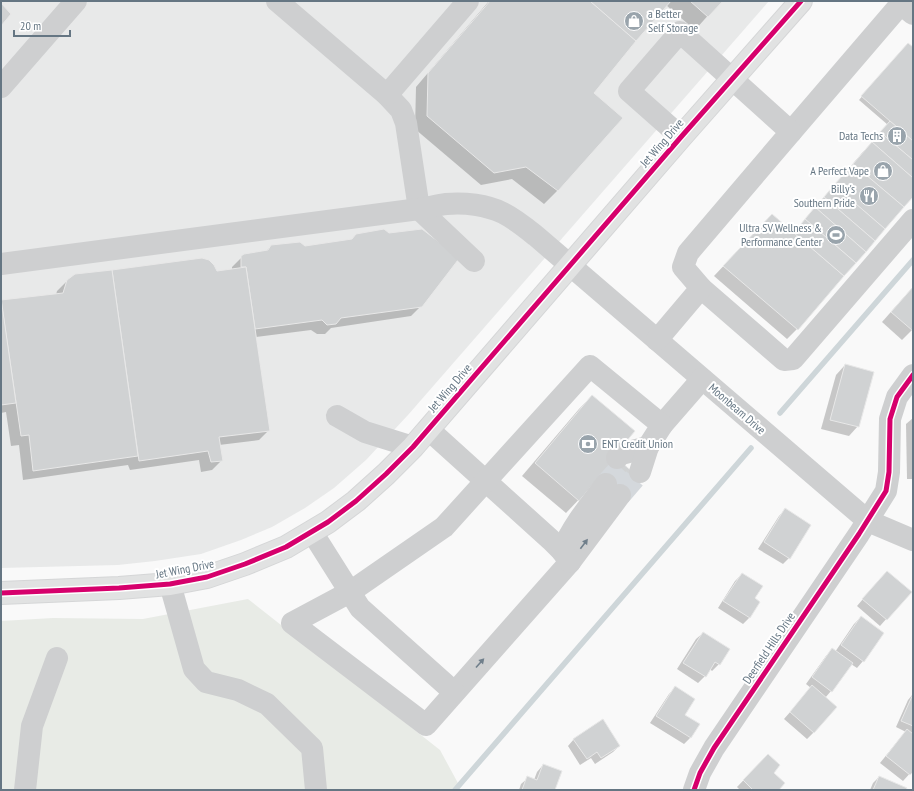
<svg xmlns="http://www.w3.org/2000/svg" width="914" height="791" font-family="'PT Sans Narrow',sans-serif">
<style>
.built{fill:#e8e9e9}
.green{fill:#e8ebe6}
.shadow{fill:#0003}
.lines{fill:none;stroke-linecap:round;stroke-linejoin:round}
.stream{stroke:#ced6d9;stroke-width:5.5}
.building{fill:#d0d2d3;stroke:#e8e8e8}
.minor-tunnel{stroke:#d4d8dc;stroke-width:22;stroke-dasharray:22 11;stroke-linecap:butt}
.major-casing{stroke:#d5d6d7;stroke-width:24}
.minor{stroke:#cecfd0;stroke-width:22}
.major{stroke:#e1e2e2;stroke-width:22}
.cycleway-casing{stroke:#fff;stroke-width:8}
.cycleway{stroke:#d6006c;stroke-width:5}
.oneway{fill:#707f8b}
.labels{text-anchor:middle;stroke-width:4;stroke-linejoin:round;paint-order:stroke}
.poi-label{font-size:12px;fill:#657683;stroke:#fff;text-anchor:end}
.street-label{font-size:12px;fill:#657683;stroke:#fff}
</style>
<rect width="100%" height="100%" fill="#f9f9f9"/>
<polygon class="built" points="1,1 769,1 408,415 366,460 334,488 305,508 272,527 241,540 201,554 155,561 118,565 1,568"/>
<polygon class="green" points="248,599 440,750 459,785 455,790 1,790 1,621 53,618 143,619"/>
<g class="shadow">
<polygon points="489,1 721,1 695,30 666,5 592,93 622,119 557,191 544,204 512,179 481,185 415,129 416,87"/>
<polygon points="905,47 913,49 913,196 797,329 787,339 714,276 762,225 793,234 862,153 888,125 859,100"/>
<polygon points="272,246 421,306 411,316 331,328 325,334 317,334 311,330 256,337 269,430 259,440 219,445 222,460 212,470 201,472 199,460 130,470 128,465 23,480 19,445 11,446 6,412 1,413 1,301 56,295 57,291 67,281 75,275 202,259 216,272 232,270 232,267 242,257 266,251"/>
<polygon points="913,287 913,329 902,340 882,322"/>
<polygon points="845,365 858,426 849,436 821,429 836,375"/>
<polygon points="592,396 613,456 587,491 566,513 522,476 579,409"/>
<polygon points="913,418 913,479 907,479 906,424"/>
<polygon points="785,510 789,558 783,564 758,549 779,516"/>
<polygon points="742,574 753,599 759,603 749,618 743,624 718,608 735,581"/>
<polygon points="881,578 910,592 880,626 857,606"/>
<polygon points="861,617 863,661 857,668 851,664 831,691 825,698 814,732 807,739 784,719 811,688 806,684 826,656 832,650 835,652 854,624"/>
<polygon points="703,633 719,664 712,671 710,669 705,676 698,683 677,669 696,639"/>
<polygon points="675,688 684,715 698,725 690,738 684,744 650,723 669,694"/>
<polygon points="913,694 913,770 903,781 880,763 901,737 906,732 896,727 908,700"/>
<polygon points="574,739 619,746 613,752 595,764 591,758 580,765 568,746"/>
<polygon points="761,762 772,773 777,790 740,790 737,787"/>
<polygon points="543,765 554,790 519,790 521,784 528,778 534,780 537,772"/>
<polygon points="879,777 905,790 870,790 873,783"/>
</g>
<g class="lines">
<g class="stream">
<polyline points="780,413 913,260"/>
<polyline points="455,790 751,448"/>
</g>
</g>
<g class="building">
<polygon points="490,1 590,1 636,41 594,93 623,118 558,191 526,167 494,173 427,116 428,73"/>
<polygon points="590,1 671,1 636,41"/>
<polygon points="690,1 723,1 708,17"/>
<polygon points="1,3 11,14 1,26"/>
<polygon points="908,43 913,47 913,141 861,96"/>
<polygon points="890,121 913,141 913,160 880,132"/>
<polygon points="880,132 913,160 913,178 872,142"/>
<polygon points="872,142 913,178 913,197 904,207 853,164"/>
<polygon points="853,164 904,207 885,229 834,185"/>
<polygon points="834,185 885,229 875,241 824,197"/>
<polygon points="824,197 875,241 866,252 815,207"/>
<polygon points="815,207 866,252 856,263 805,219"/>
<polygon points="772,214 844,276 798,330 723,266"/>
<polygon points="805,219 856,263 844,276 794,233"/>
<polygon points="384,229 389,233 422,229 457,256 458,260 422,307 341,318 336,324 327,325 322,320 255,329 246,267 241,267 241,256 244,254 268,250 271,245 300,242 305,246 352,239 356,234"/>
<polygon points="202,258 209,260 214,265 217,271 246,267 270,431 219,437 223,461 211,462 208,451 139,461 112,270"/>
<polygon points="112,270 138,456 33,471 29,435 21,436 1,300 63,293 67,280 75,274"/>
<polygon points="913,287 913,331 891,312"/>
<polygon points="1,298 16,403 1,405"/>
<polygon points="845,364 874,372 859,427 830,420"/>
<polygon points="592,395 635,431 614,456 641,479 625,499 599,477 579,501 535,463"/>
<polygon points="785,508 811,525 790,559 764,542"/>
<polygon points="887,571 912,592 887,620 862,599"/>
<polygon points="742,573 763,586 755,598 760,602 750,618 723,601"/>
<polygon points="861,616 884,633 864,662 841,645"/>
<polygon points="703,632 730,649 720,665 715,662 706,677 683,663"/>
<polygon points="832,648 853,663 832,692 812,677"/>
<polygon points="812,685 837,707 814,733 790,712"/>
<polygon points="675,686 695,699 685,715 700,724 691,738 656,716"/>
<polygon points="913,694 913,726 901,721"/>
<polygon points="603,719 620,746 601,758 597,752 587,759 573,739"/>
<polygon points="907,729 913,734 913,772 910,775 886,756"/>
<polygon points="768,754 780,765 774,773 785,783 779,790 753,790 743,780"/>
<polygon points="543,764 562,771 555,790 522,790 527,776 537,780"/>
<polygon points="879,776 907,788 906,790 873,790"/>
</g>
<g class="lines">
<g class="minor-tunnel">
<polyline points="606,484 628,460"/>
<polyline points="620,495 640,472"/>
</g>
<defs>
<polyline id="major" points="1,593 119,588 170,584 207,577 245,564 286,547 328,522 356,501 386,474 413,447 681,137 801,1"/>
</defs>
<use href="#major" class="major-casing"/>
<g class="minor">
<polyline points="277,1 387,95 401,110 406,123 419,209 474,261"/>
<polyline points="1,87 76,1"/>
<polyline points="387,95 468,1"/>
<polyline points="791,132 899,6 902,5 913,14"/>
<path d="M1 264 419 209C428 208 437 205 446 204 464 202 487 205 503 213 515 219 526 228 536 236L868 521 913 540"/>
<polyline points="701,288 784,360 793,359 913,220"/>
<polyline points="657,340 701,288 683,267 688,253 791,132 680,32 629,91 681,137"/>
<polyline points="337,416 365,432 413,447"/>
<polyline points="662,425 702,379"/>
<polyline points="428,429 551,540 562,551"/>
<polyline points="617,458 621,454 648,447"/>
<polyline points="620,495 570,562 426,725 292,623 350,592 444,527 590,366 662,425 648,447 640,472"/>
<polyline points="312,532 360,608 454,692"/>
<path d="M570 562 562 551C572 526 590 505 606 484"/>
<polyline points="170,584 194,669 206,682 238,690 267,704 312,748 316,790"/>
<polyline points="25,790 32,726 57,658"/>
<polyline points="694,790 700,773 714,748 859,534 886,491 889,472 890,419 897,397 913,375"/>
</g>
<use href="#major" class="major"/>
<defs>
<g id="cycleway">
<polyline points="1,593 119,588 170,584 207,577 245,564 286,547 328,522 356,501 386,474 413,447 681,137 801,1"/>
<polyline points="694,790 700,773 714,748 859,534 886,491 889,472 890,419 897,397 913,375"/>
</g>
</defs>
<use href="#cycleway" class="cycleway-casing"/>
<use href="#cycleway" class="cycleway"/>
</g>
<defs><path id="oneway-solid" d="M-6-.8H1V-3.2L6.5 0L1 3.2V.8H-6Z"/></defs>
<g class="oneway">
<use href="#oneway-solid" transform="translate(584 544) rotate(-53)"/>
<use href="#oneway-solid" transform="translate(480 663) rotate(-48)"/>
</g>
<defs>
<symbol id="shop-disc" viewBox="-11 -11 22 22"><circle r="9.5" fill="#99a4ac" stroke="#fff"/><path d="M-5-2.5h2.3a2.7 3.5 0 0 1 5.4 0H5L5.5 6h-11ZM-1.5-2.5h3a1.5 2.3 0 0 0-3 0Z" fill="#fff"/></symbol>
<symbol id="building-disc" viewBox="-11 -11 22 22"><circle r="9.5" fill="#99a4ac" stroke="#fff"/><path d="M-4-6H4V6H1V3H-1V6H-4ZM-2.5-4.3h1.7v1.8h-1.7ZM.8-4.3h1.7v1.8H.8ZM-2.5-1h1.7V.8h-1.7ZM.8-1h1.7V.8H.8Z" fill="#fff"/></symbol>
<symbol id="restaurant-disc" viewBox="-11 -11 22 22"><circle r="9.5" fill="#99a4ac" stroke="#fff"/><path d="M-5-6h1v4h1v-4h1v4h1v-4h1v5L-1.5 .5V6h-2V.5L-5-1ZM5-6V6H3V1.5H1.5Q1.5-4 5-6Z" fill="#fff"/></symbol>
<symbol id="stadium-disc" viewBox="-11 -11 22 22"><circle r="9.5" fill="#99a4ac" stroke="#fff"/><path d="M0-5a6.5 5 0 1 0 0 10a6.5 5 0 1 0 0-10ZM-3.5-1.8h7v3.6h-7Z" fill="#fff"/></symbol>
<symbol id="bank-disc" viewBox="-11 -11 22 22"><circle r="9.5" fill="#99a4ac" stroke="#fff"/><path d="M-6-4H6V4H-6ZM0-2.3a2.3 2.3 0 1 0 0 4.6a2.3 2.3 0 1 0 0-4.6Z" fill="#fff"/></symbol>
</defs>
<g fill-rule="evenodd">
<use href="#shop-disc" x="623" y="10" width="22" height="22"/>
<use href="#building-disc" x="886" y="125" width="22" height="22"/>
<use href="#shop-disc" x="872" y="160" width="22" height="22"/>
<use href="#restaurant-disc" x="858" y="185" width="22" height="22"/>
<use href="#stadium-disc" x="825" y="224" width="22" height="22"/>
<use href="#bank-disc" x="577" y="433" width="22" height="22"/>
</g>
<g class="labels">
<g class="poi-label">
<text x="648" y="18" text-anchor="start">a Better<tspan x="648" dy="14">Self Storage</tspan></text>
<text x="883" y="140">Data Techs</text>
<text x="869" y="175">A Perfect Vape</text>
<text x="855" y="193">Billy's<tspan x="855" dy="14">Southern Pride</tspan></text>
<text x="822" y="232">Ultra SV Wellness &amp;<tspan x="822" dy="14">Performance Center</tspan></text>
<text x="602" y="448" text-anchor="start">ENT Credit Union</text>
</g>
<g class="street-label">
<text transform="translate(662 143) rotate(-49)" y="4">Jet Wing Drive</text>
<text transform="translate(450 388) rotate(-49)" y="4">Jet Wing Drive</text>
<text transform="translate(737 409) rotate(41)" y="4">Moonbeam Drive</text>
<text transform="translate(185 569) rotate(-11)" y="4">Jet Wing Drive</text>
<text transform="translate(769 648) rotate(-56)" y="4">Deerfield Hills Drive</text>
</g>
</g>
<rect width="914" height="791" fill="none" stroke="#657683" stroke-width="4"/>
<path d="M14 30v6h56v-6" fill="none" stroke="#657683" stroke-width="2"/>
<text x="20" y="30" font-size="12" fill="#657683" stroke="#ffffff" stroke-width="3" paint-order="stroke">20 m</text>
</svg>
